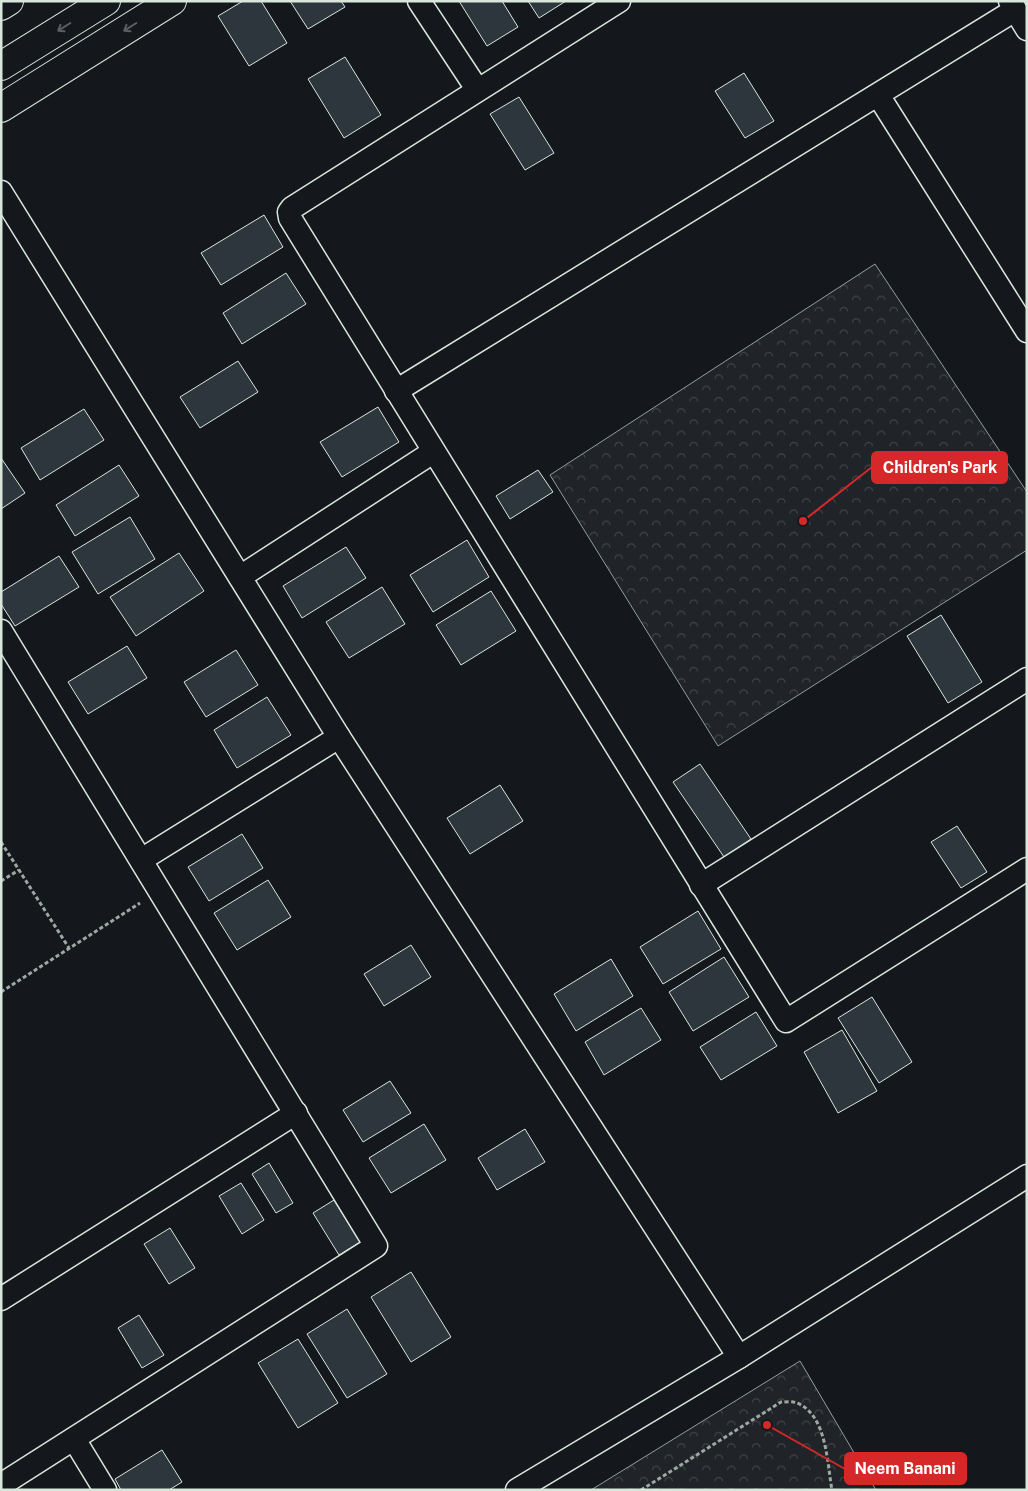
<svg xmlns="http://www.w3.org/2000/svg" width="1028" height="1491" font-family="'Public Sans',sans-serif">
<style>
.park{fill:url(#park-crowns);stroke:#939e99}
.building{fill:#2c363c;stroke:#d8e6dc}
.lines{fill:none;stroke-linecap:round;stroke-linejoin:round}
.minor-casing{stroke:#d8e6dc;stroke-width:25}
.tertiary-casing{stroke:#d8e6dc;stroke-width:30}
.secondary-casing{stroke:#d8e6dc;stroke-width:30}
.path{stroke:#9da8a2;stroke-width:3;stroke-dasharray:4 2.5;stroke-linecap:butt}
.minor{stroke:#14181c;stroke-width:22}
.tertiary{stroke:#14181c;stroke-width:28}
.secondary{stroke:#14181c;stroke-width:28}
.oneway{stroke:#59605f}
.leader{fill:none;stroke:#d62828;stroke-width:2}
.callout-dot{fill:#d62828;stroke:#14181c;stroke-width:2}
.callout{fill:#d62828;stroke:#d62828;stroke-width:2}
.callout-label{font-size:16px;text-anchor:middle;font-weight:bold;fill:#fff}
</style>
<defs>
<pattern id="park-crowns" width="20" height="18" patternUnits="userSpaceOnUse" patternTransform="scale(1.25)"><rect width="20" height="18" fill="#202428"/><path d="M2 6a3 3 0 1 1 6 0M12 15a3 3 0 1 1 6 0" fill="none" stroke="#404447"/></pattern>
</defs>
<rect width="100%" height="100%" fill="#14181c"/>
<g class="park">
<polygon points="875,264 1027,492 1027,550 718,746 550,475"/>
<polygon points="800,1361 876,1490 591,1490"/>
</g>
<g class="building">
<polygon points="243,1 261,1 287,43 249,66 218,16"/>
<polygon points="290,1 341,1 345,7 308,29"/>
<polygon points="459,1 502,1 518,27 487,46"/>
<polygon points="528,1 566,1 539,18"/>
<polygon points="345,57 381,115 344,138 308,79"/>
<polygon points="744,73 774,121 745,138 715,91"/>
<polygon points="519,97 554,153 525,170 490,114"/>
<polygon points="264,215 283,247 221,285 201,253"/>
<polygon points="286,273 306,304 242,344 223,313"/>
<polygon points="238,361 258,392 200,428 180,397"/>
<polygon points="378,407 399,442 342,477 320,442"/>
<polygon points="84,409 104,440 40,480 21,448"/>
<polygon points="1,458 25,493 1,509"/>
<polygon points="119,465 139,496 75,536 56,505"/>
<polygon points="538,470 553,492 510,519 496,496"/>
<polygon points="130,517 155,559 98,594 72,552"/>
<polygon points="467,540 489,577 433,612 410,575"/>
<polygon points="346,547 366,578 302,618 283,586"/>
<polygon points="179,553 204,591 136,636 110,597"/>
<polygon points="59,556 79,587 15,626 1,604 1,592"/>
<polygon points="382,587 405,624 349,658 326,622"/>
<polygon points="491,591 516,631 461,665 436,625"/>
<polygon points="941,615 982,682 948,703 907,636"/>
<polygon points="127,646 147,678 88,714 68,682"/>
<polygon points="236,650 258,685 206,717 184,682"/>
<polygon points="267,697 291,735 237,768 214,730"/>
<polygon points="700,764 751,839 724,857 673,782"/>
<polygon points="500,785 523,821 470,854 447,818"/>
<polygon points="957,826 987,872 961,888 931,842"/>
<polygon points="242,834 263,868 209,901 188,867"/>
<polygon points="268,880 291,917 237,950 214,913"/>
<polygon points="698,911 721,949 663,984 640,947"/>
<polygon points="411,945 431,977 384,1006 364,974"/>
<polygon points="724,957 749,997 693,1031 669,992"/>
<polygon points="611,959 633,996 576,1031 554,994"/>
<polygon points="872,997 912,1062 879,1083 838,1018"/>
<polygon points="641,1008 661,1040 604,1075 585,1042"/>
<polygon points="756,1012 777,1046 721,1080 700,1047"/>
<polygon points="842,1030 877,1091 838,1113 804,1052"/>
<polygon points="390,1081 411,1113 363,1142 343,1110"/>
<polygon points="424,1124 446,1160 391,1193 369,1158"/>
<polygon points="525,1129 545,1162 497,1190 478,1158"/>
<polygon points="269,1163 293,1203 276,1213 252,1174"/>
<polygon points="241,1183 264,1220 242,1234 219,1196"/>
<polygon points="334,1200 360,1242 339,1255 313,1213"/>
<polygon points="170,1228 195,1268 169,1284 144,1244"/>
<polygon points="411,1272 451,1337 411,1362 371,1297"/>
<polygon points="347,1309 387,1374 347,1398 307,1334"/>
<polygon points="139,1315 164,1355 142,1368 118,1328"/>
<polygon points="298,1339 338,1403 298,1428 258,1363"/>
<polygon points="162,1450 182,1482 169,1490 121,1490 115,1479"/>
</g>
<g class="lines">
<defs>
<g id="minor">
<polyline points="419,1 477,89"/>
<polyline points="619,1 292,208 289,212 290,218 786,1021 1027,869"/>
<polyline points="1010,1 1027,29"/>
<polyline points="878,95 1027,331"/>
<polyline points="1,192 339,737 739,1357"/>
<polyline points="396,391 1015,10"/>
<polyline points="240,577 433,452"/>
<polyline points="1,631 376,1246 1,1485"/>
<polyline points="141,860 339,737"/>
<polyline points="701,885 1027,679"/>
<polyline points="1,1299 296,1113"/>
<polyline points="74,1439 105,1490"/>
<polyline points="517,1490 739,1357 1027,1176"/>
</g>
<polyline id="tertiary" points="1,108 172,1"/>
<g id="secondary">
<polyline points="1,6 9,1"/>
<polyline points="1,66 106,1"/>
</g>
</defs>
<use href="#minor" class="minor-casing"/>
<use href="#tertiary" class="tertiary-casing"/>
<use href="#secondary" class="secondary-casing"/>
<g class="path">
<polyline points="1,842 69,948"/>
<polyline points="1,881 19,870"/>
<polyline points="1,992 140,903"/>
<path d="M641 1490 781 1402C786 1402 793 1401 797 1403 827 1415 827 1463 832 1490"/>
</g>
<use href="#minor" class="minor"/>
<use href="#tertiary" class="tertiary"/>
<use href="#secondary" class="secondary"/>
</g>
<defs><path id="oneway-shaft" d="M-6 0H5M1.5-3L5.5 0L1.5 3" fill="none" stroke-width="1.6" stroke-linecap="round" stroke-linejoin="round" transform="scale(1.25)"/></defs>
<g class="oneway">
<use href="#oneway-shaft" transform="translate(64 27) rotate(148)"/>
<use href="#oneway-shaft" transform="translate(130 27) rotate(148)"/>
</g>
<path class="leader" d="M803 521L872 467M767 1425L845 1469"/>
<g class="callout-dot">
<circle cx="803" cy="521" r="5"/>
<circle cx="767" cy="1425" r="5"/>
</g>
<g class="callout">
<rect x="872" y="452" width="135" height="31" rx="5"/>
<rect x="845" y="1453" width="121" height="31" rx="5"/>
</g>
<g class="callout-label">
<text x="940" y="473">Children's Park</text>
<text x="905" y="1474">Neem Banani</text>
</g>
<rect width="1028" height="1491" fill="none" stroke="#d8e6dc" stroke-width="5"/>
</svg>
